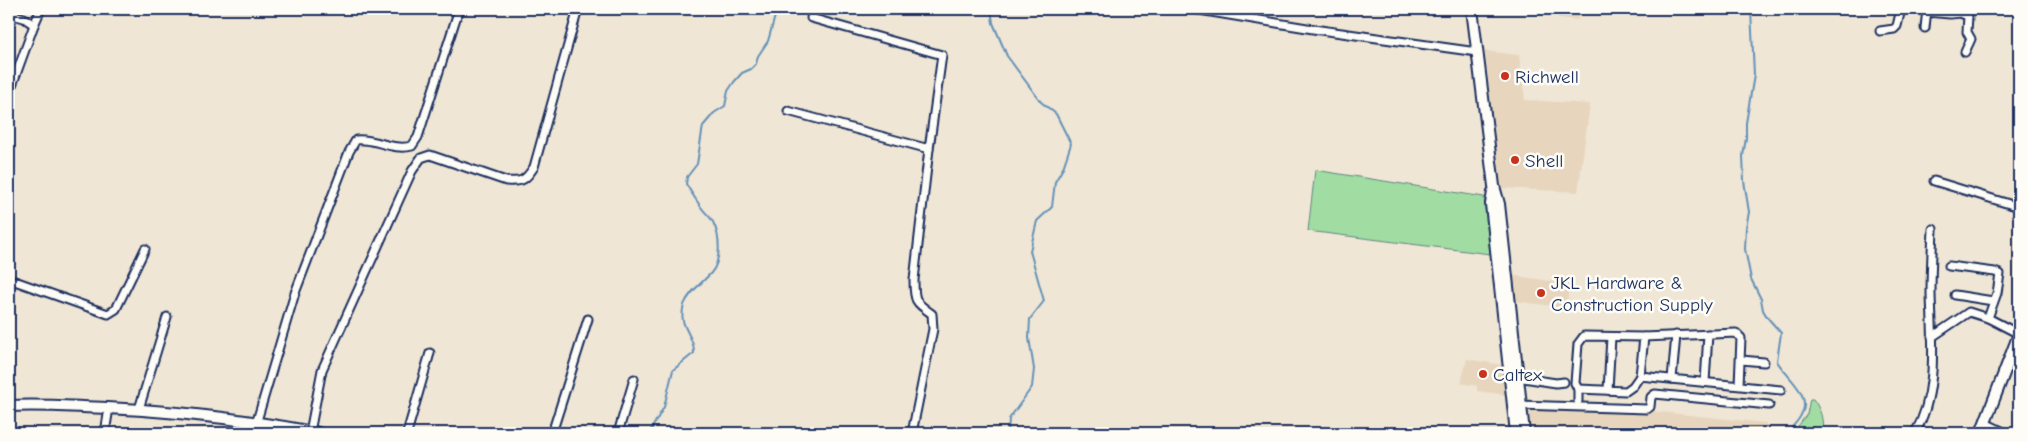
<svg xmlns="http://www.w3.org/2000/svg" width="2028" height="442" font-family="'Comic Neue',sans-serif">
<style>
.built{fill:#e7d6bd}
.green{fill:#a1dca2;stroke:#5e8680}
.lines{fill:none;stroke-linecap:round;stroke-linejoin:round}
.stream{stroke:#6492b9;stroke-width:2}
.street-casing{stroke:#1b2f5e;stroke-width:11}
.secondary-casing{stroke:#1b2f5e;stroke-width:14}
.primary-casing{stroke:#1b2f5e;stroke-width:14}
.street{stroke:#fdfcf7;stroke-width:7}
.secondary{stroke:#fdfcf7;stroke-width:10}
.primary{stroke:#fdfcf7;stroke-width:10}
.poi-dot{fill:#c8321e;stroke:#fdfcf7;stroke-width:2}
.labels{text-anchor:middle;stroke-width:5;stroke-linejoin:round;paint-order:stroke}
.poi-label{font-size:19px;fill:#1b2f5e;stroke:#fdfcf7;text-anchor:start}
</style>
<rect width="100%" height="100%" fill="#f0e6d5"/>
<filter id="ink" filterUnits="userSpaceOnUse"><feTurbulence type="fractalNoise" baseFrequency=".02" numOctaves="2"/><feDisplacementMap in="SourceGraphic" scale="10" xChannelSelector="R" yChannelSelector="G"/><feConvolveMatrix kernelMatrix="1 2 1 2 8 2 1 2 1" color-interpolation-filters="sRGB"/></filter>
<g filter="url(#ink)">
<g class="built">
<polygon points="1559,9 1579,9 1578,20 1558,18"/>
<polygon points="1485,51 1519,55 1525,100 1590,104 1578,192 1501,188"/>
<polygon points="1511,275 1569,284 1567,308 1514,301"/>
<polygon points="1467,359 1502,365 1506,395 1477,391 1477,386 1461,383"/>
<polygon points="1525,406 1651,411 1766,423 1765,433 1528,433"/>
</g>
<g class="green">
<polygon points="1315,170 1484,197 1490,254 1308,231"/>
<path d="M1810 399H1813C1821 409 1824 421 1822 433H1793L1807 414Z"/>
</g>
<g class="lines">
<g class="stream">
<polyline points="991,9 993,23 1007,56 1041,102 1056,114 1071,144 1063,168 1055,182 1052,207 1037,221 1030,251 1044,301 1030,319 1029,338 1034,369 1032,387 1009,419 1008,433"/>
<path d="M1751 9 1754 75 1746 123V138L1743 156 1744 181 1749 212 1746 227 1745 249 1751 279 1761 299 1763 310 1767 317 1781 333 1777 361C1785 376 1812 394 1802 413 1799 421 1792 426 1788 433"/>
<path d="M649 433 664 407 673 370 694 353C695 335 677 327 684 305 689 292 702 283 711 273 722 260 720 236 713 222 710 216 704 212 701 207 696 200 691 192 686 184L687 177 697 164 703 126 714 113 725 106 728 91 734 82 742 73 751 69 756 64 758 56 768 41 777 9"/>
</g>
<defs>
<g id="street">
<polyline points="813,9 811,18 942,55 929,149"/>
<polyline points="1193,9 1313,29 1477,52"/>
<polyline points="1926,12 1950,14 1960,13 1968,16 1967,32 1971,39 1965,52"/>
<polyline points="9,14 24,18 34,25 9,94"/>
<polyline points="34,25 41,9"/>
<polyline points="1925,28 1927,9"/>
<polyline points="1880,31 1894,29 1897,26 1901,9"/>
<path d="M788 111 929 149 914 280C914 301 915 302 932 314L933 329 912 433"/>
<polyline points="1934,181 2019,207"/>
<polyline points="1949,266 1995,272 2000,274 1997,293 1988,318"/>
<polyline points="9,279 108,314 116,309 145,249"/>
<polyline points="1955,295 1993,301"/>
<polyline points="1932,337 1969,312 1988,318 2019,334"/>
<polyline points="1741,360 1764,362"/>
<polyline points="1640,376 1644,337"/>
<polyline points="1516,377 1556,383 1564,382"/>
<polyline points="1672,379 1676,335"/>
<polyline points="1705,382 1708,334"/>
<polyline points="1578,389 1626,391 1633,386 1640,376 1781,390"/>
<polyline points="1608,390 1611,337"/>
<polyline points="1578,401 1578,389 1575,383 1578,344 1584,336 1644,337 1736,333 1741,338 1739,385"/>
<polyline points="1516,405 1647,409 1650,407 1651,397 1655,394 1769,405"/>
<polyline points="139,409 167,317"/>
<polyline points="1985,423 2006,433"/>
<path d="M256 424 295 293 349 152 356 140C376 138 392 151 412 146L418 137 459 9"/>
<path d="M310 432 322 370 412 171 421 158 430 155 506 181C522 182 525 181 534 167L578 9"/>
<polyline points="105,433 109,408"/>
<polyline points="407,433 430,353"/>
<polyline points="552,433 588,319"/>
<polyline points="618,433 634,379"/>
<path d="M1915 433C1939 392 1932 340 1931 294 1931 273 1932 251 1933 229"/>
</g>
<g id="secondary">
<path d="M9 406C42 404 74 407 107 408 178 411 249 420 318 433"/>
<polyline points="1981,433 2019,334"/>
</g>
<g id="primary">
<polyline points="1472,9 1494,186 1499,204 1524,433"/>
<polyline points="1493,192 1491,204 1516,433"/>
</g>
</defs>
<use href="#street" class="street-casing"/>
<use href="#secondary" class="secondary-casing"/>
<use href="#primary" class="primary-casing"/>
<use href="#street" class="street"/>
<use href="#secondary" class="secondary"/>
<use href="#primary" class="primary"/>
</g>
</g>
<g class="poi-dot">
<circle cx="1505" cy="76" r="5"/>
<circle cx="1515" cy="160" r="5"/>
<circle cx="1541" cy="293" r="5"/>
<circle cx="1483" cy="374" r="5"/>
</g>
<g class="labels">
<g class="poi-label">
<text x="1515" y="83">Richwell</text>
<text x="1525" y="167">Shell</text>
<text x="1551" y="289">JKL Hardware &amp;<tspan x="1551" dy="22">Construction Supply</tspan></text>
<text x="1493" y="381">Caltex</text>
</g>
</g>
<rect width="2028" height="442" fill="none" stroke="#fdfcf7" stroke-width="30"/>
<rect x="15" y="15" width="1998" height="412" fill="none" stroke="#1b2f5e" stroke-width="2" filter="url(#ink)"/>
</svg>
